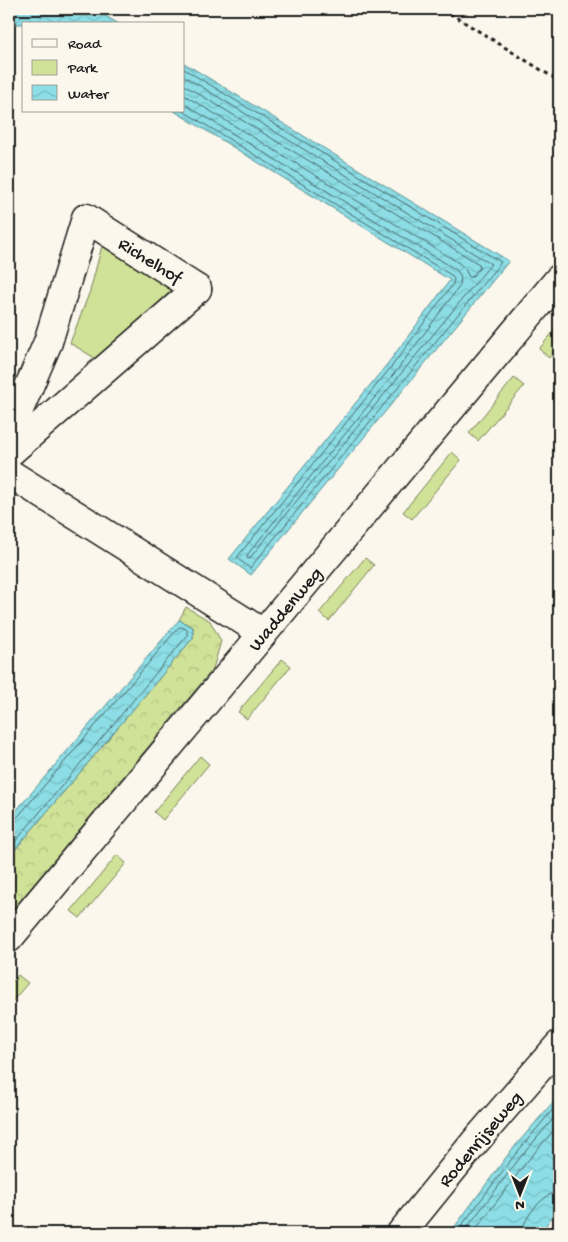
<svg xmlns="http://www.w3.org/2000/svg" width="568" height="1242" font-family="'Gochi Hand',sans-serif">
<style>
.green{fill:#d0e297;stroke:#767f5a}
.forest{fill:url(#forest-crowns);stroke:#767f5a}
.water{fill:url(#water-waves);stroke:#5f9095}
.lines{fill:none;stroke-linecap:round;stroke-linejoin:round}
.shore{stroke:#49696c;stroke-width:1}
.pedestrian-casing{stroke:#1c1c1c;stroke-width:31}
.minor-casing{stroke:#1c1c1c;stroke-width:31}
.path{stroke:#1c1c1c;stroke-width:3;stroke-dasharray:4 4;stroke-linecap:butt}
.pedestrian{stroke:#fbf7ec;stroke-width:28}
.minor{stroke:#fbf7ec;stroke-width:28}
.labels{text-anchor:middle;stroke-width:4;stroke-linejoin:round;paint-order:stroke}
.street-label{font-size:19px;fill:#1c1c1c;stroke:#fbf7ec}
</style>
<defs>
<pattern id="forest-crowns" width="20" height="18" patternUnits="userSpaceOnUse" patternTransform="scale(1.25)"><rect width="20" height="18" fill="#d0e297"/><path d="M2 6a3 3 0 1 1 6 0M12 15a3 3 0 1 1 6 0" fill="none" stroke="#b2c182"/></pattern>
<pattern id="water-waves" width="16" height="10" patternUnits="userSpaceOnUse" patternTransform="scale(1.25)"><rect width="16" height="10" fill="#8cdde5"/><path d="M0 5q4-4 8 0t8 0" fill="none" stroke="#78bdc4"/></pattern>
</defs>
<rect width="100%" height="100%" fill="#fbf7ec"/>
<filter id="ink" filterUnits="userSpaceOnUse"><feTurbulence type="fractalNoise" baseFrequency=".02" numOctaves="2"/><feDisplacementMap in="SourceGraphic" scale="10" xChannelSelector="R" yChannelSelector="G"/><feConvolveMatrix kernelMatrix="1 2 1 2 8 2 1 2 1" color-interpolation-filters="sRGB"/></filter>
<g filter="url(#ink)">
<g class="green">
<polygon points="103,242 175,287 98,360 70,343 90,291"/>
<polygon points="559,325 559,345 549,358 539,349"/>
<polygon points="514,378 524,386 478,441 469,433"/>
<polygon points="452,452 461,460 412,519 403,512"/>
<polygon points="365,558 374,565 329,621 319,613"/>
<polygon points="282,659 291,666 247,719 238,712"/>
<polygon points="200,756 209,764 163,820 154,812"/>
<polygon points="117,855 126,863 80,918 71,911"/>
<polygon points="18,975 28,983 9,1005 9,986"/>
</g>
<polygon class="forest" points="186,607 210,621 221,641 213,669 9,914 9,857 193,638 193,627 179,620"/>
<g class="water">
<polygon points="9,9 94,9 119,24 15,24 9,34"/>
<polygon points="184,63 509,261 251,575 229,559 388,363 450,280 174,111 184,111"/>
<polygon points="179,620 193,627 193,638 9,857 9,819"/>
<polygon points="559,1095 559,1208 540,1233 450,1233 510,1152"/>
</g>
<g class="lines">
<g class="shore">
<path d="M184 76 491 264 249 559 247 558V555L397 370 459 287C462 280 461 274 455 269L184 104"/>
<polyline points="184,85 479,264 480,267 472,277 469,277 465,269 459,263 184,95"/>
<polyline points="183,111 451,275 454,279 453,284 392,366 238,556 238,559 250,568 501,262 184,69"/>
<polyline points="9,822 15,820 179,627 181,627 187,629 187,636 9,849"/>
<polyline points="456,1233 514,1156 559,1102"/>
<polyline points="463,1233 519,1159 559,1112"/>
<polyline points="473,1233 525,1164 559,1124"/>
<path d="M522 1233C523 1218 544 1192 559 1192"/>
</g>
<defs>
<polyline id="pedestrian" points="86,218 197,289"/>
<g id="minor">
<polyline points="9,433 48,342 86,218"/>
<polyline points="9,453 197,289"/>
<polyline points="9,473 263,633"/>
<polyline points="9,938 559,279"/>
<polyline points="401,1233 474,1143 559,1045"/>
</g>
</defs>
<use href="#pedestrian" class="pedestrian-casing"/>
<use href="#minor" class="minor-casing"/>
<polyline class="path" points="443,9 559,81"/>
<use href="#pedestrian" class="pedestrian"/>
<use href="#minor" class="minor"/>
</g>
</g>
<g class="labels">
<g class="street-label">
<text transform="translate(151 259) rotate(32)" y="7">Richelhof</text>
<text transform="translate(284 608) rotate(-50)" y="7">Waddenweg</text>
<text transform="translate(479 1138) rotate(-50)" y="7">Rodenrijseweg</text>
</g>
</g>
<rect width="568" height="1242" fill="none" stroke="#fbf7ec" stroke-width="30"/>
<rect x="15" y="15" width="538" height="1212" fill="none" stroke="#1c1c1c" stroke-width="2" filter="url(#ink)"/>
<rect x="22" y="22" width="162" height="90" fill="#fbf7ec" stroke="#a29f99"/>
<rect x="32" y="39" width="25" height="8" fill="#fbf7ec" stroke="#a29f99"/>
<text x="68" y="48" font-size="15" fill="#1c1c1c">Road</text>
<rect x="32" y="60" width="25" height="15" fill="#d0e297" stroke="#a29f99"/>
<text x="68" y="72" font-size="15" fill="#1c1c1c">Park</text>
<rect x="32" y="85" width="25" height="15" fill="url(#water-waves)" stroke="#a29f99"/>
<text x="68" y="98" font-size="15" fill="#1c1c1c">Water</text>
<g transform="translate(520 1194) rotate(180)" stroke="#fbf7ec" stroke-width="4" paint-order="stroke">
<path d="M0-4L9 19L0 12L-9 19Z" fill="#1c1c1c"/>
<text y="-8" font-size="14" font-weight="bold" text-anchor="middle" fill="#1c1c1c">N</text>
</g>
</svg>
